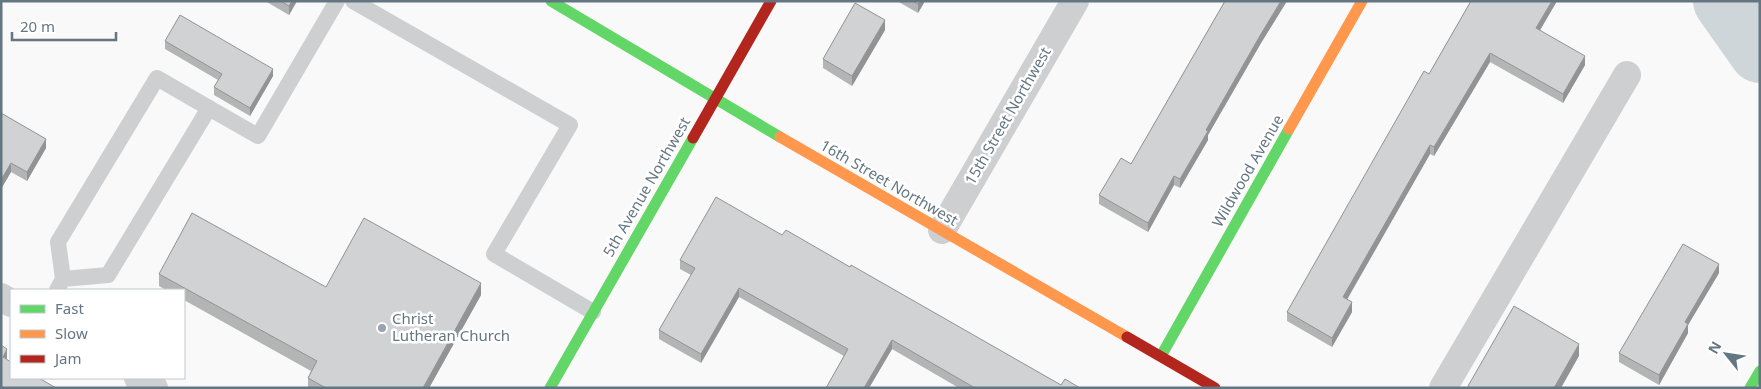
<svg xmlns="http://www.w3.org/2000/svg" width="1761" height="389" font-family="'Noto Sans',sans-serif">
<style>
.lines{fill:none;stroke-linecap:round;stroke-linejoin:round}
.river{stroke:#ced6d9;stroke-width:62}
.lane{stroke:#cecfd0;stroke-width:16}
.street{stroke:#cecfd0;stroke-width:28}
.fast{stroke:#63d668;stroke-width:11}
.slow{stroke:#ff974d;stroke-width:11}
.jam{stroke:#b3261e;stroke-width:11}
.wall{fill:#b3b5b5}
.shaded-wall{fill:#929394}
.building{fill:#d0d2d3;stroke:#929394}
.poi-dot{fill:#99a4ac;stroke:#fff;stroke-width:2}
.labels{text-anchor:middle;stroke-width:5;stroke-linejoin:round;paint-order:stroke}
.street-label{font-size:15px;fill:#657683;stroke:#fff}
.poi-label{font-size:15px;fill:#657683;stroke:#fff;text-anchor:start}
</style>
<rect width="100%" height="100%" fill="#f9f9f9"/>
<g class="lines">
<polyline class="river" points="1724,1 1760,52"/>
<g class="lane">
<polyline points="353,1 570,125 494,254 593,312"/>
<polyline points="63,279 58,242 157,78 209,108"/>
<polyline points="57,290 63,279 108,275 209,108 258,136 337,1"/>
</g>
<g class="street">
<polyline points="942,230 1075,1"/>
<polyline points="1,297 11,303"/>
<polyline points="138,378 154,388"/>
<polyline points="1443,388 1627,75"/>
</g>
<g class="fast">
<polyline points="551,1 780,137"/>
<polyline points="1161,356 1289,129"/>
<polyline points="550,388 693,138"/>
<polyline points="1750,388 1760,371"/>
</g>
<g class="slow">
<polyline points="1289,129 1362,1"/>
<polyline points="780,137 1127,337"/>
</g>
<g class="jam">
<polyline points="693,138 771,1"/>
<polyline points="1127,337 1215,388"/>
</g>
</g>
<g class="wall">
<polygon points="265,1 297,1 289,15"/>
<polygon points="897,1 925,1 918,13"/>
<polygon points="1225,1 1287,1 1261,43 1208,135 1208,140 1180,188 1174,185 1148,232 1099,204 1099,195 1131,164"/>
<polygon points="1471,1 1557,1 1540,30 1585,65 1563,103 1490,62 1434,156 1430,154 1347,300 1352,312 1332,347 1287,321 1287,312 1429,74"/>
<polygon points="885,30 852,86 823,68 823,59"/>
<polygon points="165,41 273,76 250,116 214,95 214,87 218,80 165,49"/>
<polygon points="1,113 46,148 27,181 11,172 1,189"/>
<polygon points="782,235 850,267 1061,385 1080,388 959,388 892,349 869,388 826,388 844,356 739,297 701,363 659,339 659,330 691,275 680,269 680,260"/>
<polygon points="1719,273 1688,325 1688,333 1659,385 1619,362 1619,353"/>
<polygon points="159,274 326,287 481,295 429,388 308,388 308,378 311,371 184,300 184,290 166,290 159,286"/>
</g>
<g class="shaded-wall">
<polygon points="292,1 297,1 289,15 289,6"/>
<polygon points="920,1 925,1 918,13 918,4"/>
<polygon points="1281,1 1287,1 1261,43 1208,135 1208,140 1180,188 1180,179 1206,130 1261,34"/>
<polygon points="1552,1 1557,1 1536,37 1536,28"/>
<polygon points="885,20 885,30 852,86 852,76"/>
<polygon points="1490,53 1490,62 1434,156 1434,147"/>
<polygon points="1585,56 1585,65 1563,103 1563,94"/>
<polygon points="273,69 273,76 250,116 250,108"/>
<polygon points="46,139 46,148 27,181 27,172"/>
<polygon points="1430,145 1430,154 1343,306 1343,297"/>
<polygon points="11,163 11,172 1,189 1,180"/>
<polygon points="1174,176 1174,185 1148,232 1148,223"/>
<polygon points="1719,264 1719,273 1688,325 1688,333 1659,385 1659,375 1685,322"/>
<polygon points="481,283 481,295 429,388 423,388"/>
<polygon points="739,288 739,297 701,363 701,354"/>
<polygon points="1352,302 1352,312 1332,347 1332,338"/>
<polygon points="892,340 892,349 869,388 864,388"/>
<polygon points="1579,344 1579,356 1561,388 1554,388"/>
<polygon points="7,349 7,358 3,366 3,357"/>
</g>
<g class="building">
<polygon points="281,1 292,1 289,6"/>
<polygon points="913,1 920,1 918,4"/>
<polygon points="1225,1 1281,1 1261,34 1206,130 1208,131 1180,179 1174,176 1148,223 1099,195 1121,158 1131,164"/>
<polygon points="1471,1 1552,1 1536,28 1585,56 1563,94 1490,53 1434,147 1430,145 1343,297 1352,302 1332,338 1287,312 1424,71 1429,74"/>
<polygon points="855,3 885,20 852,76 823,59"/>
<polygon points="180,15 273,69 250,108 214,87 222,74 165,41"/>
<polygon points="1,113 46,139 27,172 11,163 1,180"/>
<polygon points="716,197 782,235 786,230 850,267 851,265 1061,385 1065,379 1080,388 975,388 892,340 864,388 826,388 848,349 739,288 701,354 659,330 695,268 680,260"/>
<polygon points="192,213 326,287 364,218 481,283 423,388 326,388 308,378 317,361 159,274"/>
<polygon points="1683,244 1719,264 1685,322 1688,324 1659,375 1619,353"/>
<polygon points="1514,306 1579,344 1554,388 1471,388 1468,386"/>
<polygon points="1,345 7,349 3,357 11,362 11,378 39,378 56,388 1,388"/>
</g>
<circle class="poi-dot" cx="382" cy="328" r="5"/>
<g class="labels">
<g class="street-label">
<text transform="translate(1008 116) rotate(-60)" y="5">15th Street Northwest</text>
<text transform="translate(1248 171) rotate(-60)" y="5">Wildwood Avenue</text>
<text transform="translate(889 183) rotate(30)" y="5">16th Street Northwest</text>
<text transform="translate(647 187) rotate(-60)" y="5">5th Avenue Northwest</text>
</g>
<g class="poi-label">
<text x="392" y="324">Christ<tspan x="392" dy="17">Lutheran Church</tspan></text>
</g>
</g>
<rect width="1761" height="389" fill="none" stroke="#657683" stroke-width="5"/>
<rect x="10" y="289" width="175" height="90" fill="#ffffff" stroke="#c1c8cd"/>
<rect x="20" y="305" width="25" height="8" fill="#63d668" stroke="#c1c8cd"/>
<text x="55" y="314" font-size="15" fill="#657683">Fast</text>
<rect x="20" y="330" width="25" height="8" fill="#ff974d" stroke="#c1c8cd"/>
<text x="55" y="339" font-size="15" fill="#657683">Slow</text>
<rect x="20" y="355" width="25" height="8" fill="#b3261e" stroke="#c1c8cd"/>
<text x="55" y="364" font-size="15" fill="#657683">Jam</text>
<g transform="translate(1726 354) rotate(300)" stroke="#ffffff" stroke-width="4" paint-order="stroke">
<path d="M0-4L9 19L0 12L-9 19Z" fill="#657683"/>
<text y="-8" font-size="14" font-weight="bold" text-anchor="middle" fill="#657683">N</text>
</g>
<path d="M12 32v8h104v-8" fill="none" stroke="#657683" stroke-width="2.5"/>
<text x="20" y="32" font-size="15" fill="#657683" stroke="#ffffff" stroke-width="4" paint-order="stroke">20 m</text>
</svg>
